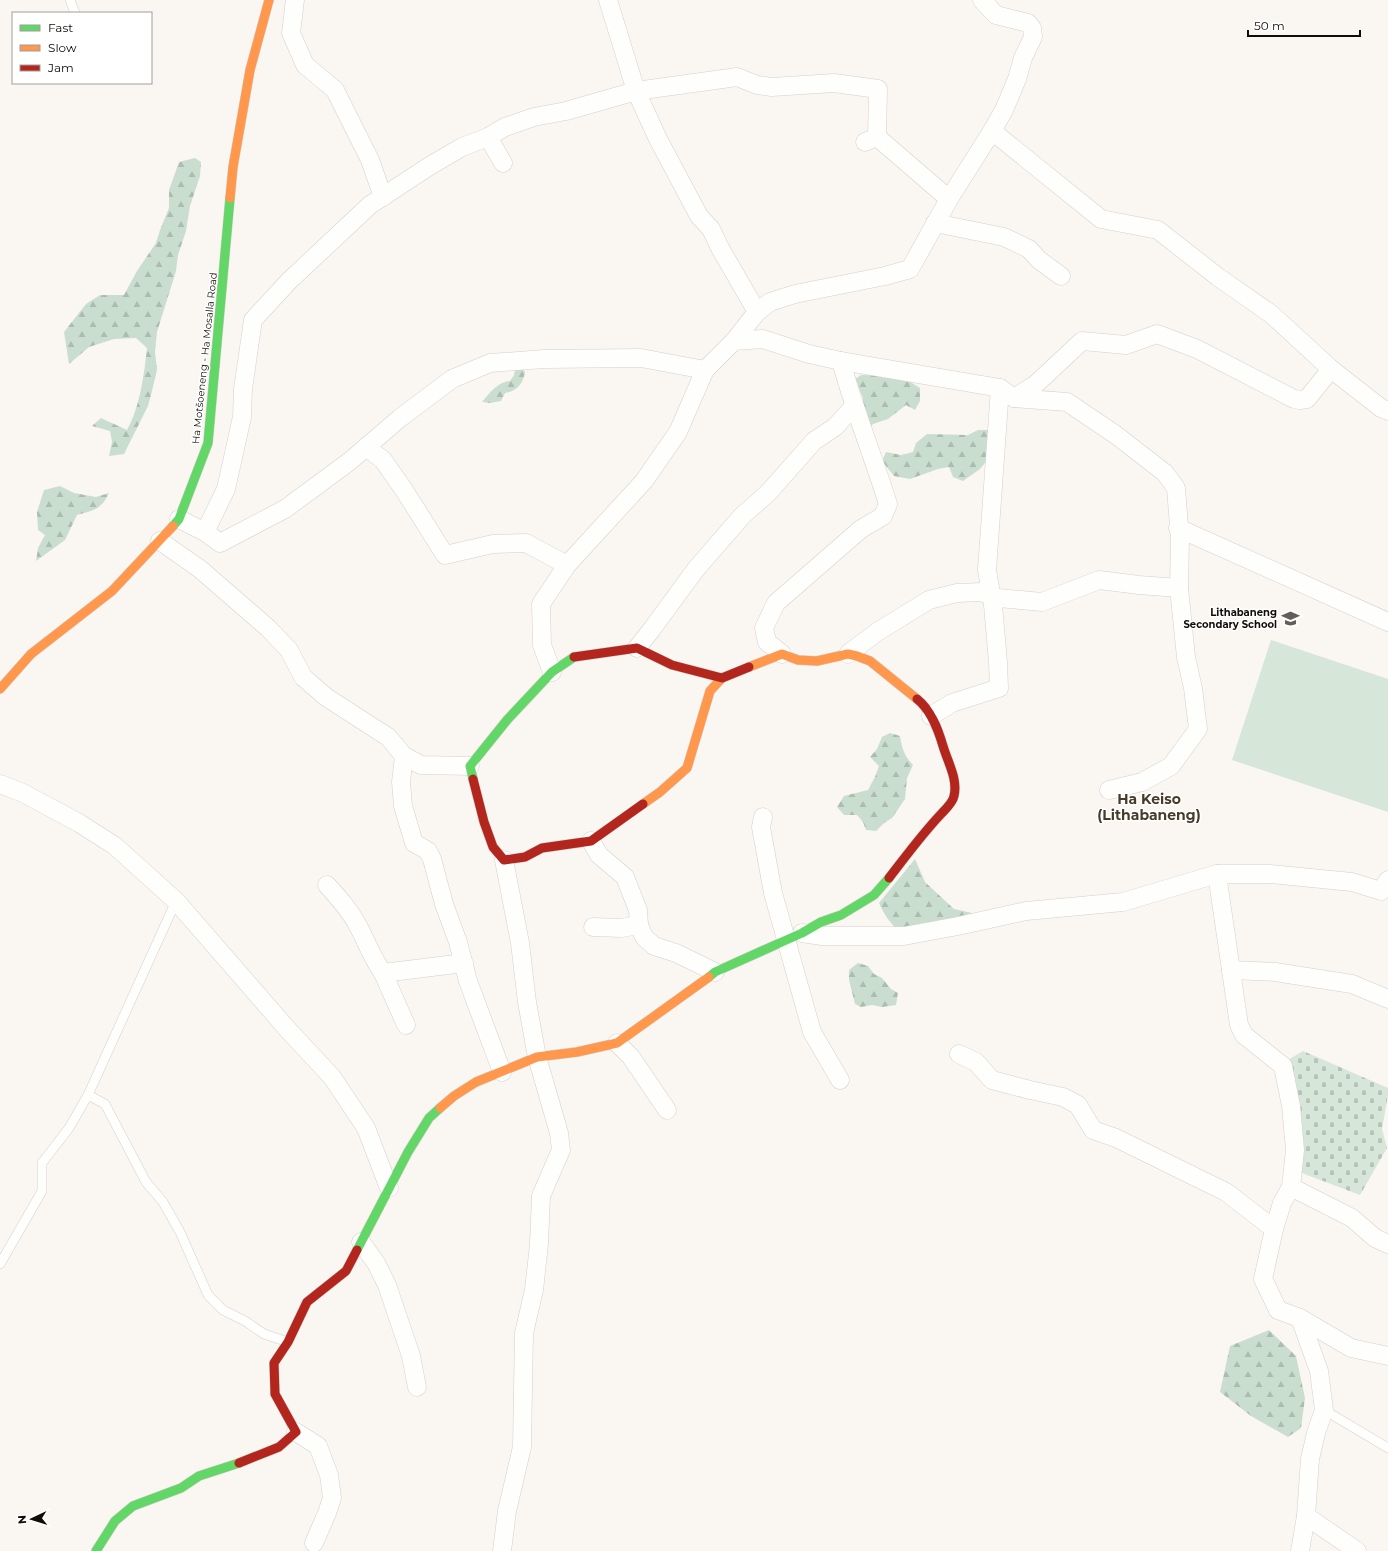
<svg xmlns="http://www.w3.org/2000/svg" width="1388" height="1551" font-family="Montserrat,sans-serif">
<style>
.forest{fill:url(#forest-firs)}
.cemetery{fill:url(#cemetery-stones)}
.pitch{fill:#d6e6d9}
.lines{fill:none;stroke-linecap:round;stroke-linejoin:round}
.lane-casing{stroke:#d5d0ca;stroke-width:10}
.street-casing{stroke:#d5d0ca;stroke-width:19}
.fast-casing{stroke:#d5d0ca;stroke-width:10}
.slow-casing{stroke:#d5d0ca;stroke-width:10}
.jam-casing{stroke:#d5d0ca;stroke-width:10}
.lane{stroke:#fefefd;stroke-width:9}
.street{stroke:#fefefd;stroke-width:18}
.fast{stroke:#63d668;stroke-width:9}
.slow{stroke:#ff974d;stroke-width:9}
.jam{stroke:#b3261e;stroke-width:9}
.labels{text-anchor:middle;stroke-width:3;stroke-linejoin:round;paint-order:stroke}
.street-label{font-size:10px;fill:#110c06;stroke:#fff}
.poi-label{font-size:10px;font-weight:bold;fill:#110c06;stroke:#fff;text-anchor:end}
.district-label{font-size:14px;font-weight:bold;fill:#473b2a;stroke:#fff}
</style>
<defs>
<pattern id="forest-firs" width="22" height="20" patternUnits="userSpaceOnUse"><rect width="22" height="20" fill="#cadecf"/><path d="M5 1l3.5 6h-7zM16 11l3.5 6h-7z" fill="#acbdb0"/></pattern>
<pattern id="cemetery-stones" width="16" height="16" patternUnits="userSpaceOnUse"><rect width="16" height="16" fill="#d6e6d9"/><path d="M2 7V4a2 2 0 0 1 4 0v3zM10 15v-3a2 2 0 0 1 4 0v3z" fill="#b7c4b9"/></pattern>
</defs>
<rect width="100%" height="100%" fill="#faf6f2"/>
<g class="forest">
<path d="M195 158 201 162 200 176 190 206 186 231 178 255 176 271 157 332 155 352 157 370 152 391 148 406 124 454 109 456 112 442 110 431 92 426 101 418 127 430C140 407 144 375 147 348L136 338 114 339 89 347 69 364 64 332 86 304 100 295H124L137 271 156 243 160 230 169 208V190L179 162Z"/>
<path d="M516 366 521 367 525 372C523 384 517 391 505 393L501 401 490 403 482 402C490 392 498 382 510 381L514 375Z"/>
<polygon points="861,375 893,376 907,380 920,388 920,401 915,410 906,405 888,419 873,424 868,429 863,413 863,398 855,379"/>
<polygon points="978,430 992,430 991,456 980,469 963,481 953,477 949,467 938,469 910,479 894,476 882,461 886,452 901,455 913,452 916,443 927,434 968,435"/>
<path d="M60 486 74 493 96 497 109 493C101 510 94 510 77 515L65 540 36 561 38 548 45 535 38 530 37 512 44 490Z"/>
<path d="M890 733 900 736C902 748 904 756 913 765L907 778 905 799 892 818 884 823 876 831 866 830 863 822 857 815H844L837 807 844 796 868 790 875 777 879 766 870 757 877 749 882 737Z"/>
<path d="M915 859 925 882 954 909 972 913 967 918 898 930C889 922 884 914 879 903Z"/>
<polygon points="858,963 868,966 874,974 882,978 891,989 898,993 896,1005 882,1007 872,1005 861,1007 855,1004 849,980 849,970"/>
<polygon points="1269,1330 1296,1356 1305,1398 1301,1428 1288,1437 1251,1416 1220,1392 1230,1346"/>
</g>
<polygon class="cemetery" points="1303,1051 1388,1088 1388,1095 1382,1129 1387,1148 1360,1195 1302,1173 1302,1123 1292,1070 1286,1061"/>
<polygon class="pitch" points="1271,640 1388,679 1388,812 1232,760"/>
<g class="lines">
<defs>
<g id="lane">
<polyline points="70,0 75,13"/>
<polyline points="88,1095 105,1104 146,1182 163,1202 180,1232 208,1295 223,1310 245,1321 264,1334 288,1342"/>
<polyline points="0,1264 42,1191 42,1163 69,1128 88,1095 176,901"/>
<polyline points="1324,1410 1388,1448"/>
</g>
<g id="street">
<polyline points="295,0 291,33 305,65 335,90 370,160 383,197"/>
<polyline points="608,0 636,91 658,139 699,216 711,229 720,248 757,312 734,341"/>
<polyline points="992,131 1101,219 1158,230 1218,277 1271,314 1331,369 1381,408 1388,411"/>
<polyline points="488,137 503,163"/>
<polyline points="865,142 877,137 949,199"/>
<polyline points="935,223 1004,237 1029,249 1039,260 1061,276"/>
<polyline points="757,312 770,302 795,294 885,276 910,269 949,199 992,131 1004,110 1017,79 1023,58 1033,37 1032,28 1028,23 996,15 982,0"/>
<polyline points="1014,398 1036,384 1082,341 1126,345 1157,334 1197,349 1294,399 1300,400 1307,399 1331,369"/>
<polyline points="366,447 383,460 404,490 445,555 493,544 526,543 567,565"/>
<polyline points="179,519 205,532 220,543 285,509 350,461 400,418 452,379 490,363 544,359 641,358 705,370 734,341 763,339 809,354 841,361 1000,388 1014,398 1067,402 1116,435 1165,473 1176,488 1180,539 1179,588 1186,657 1193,688 1198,729 1171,766 1142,782 1109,790"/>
<polyline points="1178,528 1388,622"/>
<polyline points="205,532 226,489 242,417 243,389 253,320 289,281 370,205 428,167 462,147 488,137 505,127 534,117 566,111 636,91 737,77 757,85 772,87 834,83 878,89 877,137"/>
<polyline points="160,541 200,569 268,628 289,650 303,677 326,697 388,737 404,756 421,765 470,766"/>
<polyline points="637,648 652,629 696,569 742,516 768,493 814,441 835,427 854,406"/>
<path d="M782 654 767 642 764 628 776 603 861 529 883 516 888 504C873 456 854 409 841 361"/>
<polyline points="848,654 877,632 929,600 957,593 981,592 998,598 1042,602 1099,580 1139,585 1179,588"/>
<polyline points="552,672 542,645 541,604 567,565 644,481 678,432 705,370"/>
<polyline points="931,716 952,703 999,688 998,662 993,605 987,570 1000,388"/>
<polyline points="404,756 401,782 403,806 414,843 428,851 432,859 444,904 458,942 468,981 502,1072"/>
<polyline points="0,784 23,793 79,823 115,846 176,901 289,1031 332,1077 366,1128 389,1188"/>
<polyline points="763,817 761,827 773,893 812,1032 840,1080"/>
<polyline points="591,841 599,855 625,877 638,910 639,925 621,928 593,927"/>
<polyline points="1217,874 1239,1025 1244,1035 1283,1066 1291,1106 1295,1150 1291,1187 1282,1203 1274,1229 1263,1279 1278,1310 1300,1318 1319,1371 1324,1410 1316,1433 1310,1459 1306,1516 1300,1551"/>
<path d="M327 885C338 897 349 909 357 924 366 940 372 958 383 973L464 963"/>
<polyline points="639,925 644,937 654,946 676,953 715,972"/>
<polyline points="802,933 822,936 904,936 958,926 1026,911 1123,902 1217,874 1270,874 1352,882 1381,891 1388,880"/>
<polyline points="1231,970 1275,972 1352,984 1388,999"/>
<polyline points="383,973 406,1025"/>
<polyline points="617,1043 631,1057 667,1110"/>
<polyline points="959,1054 976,1062 992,1080 1030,1090 1063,1097 1078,1105 1093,1130 1116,1138 1226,1192 1274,1229"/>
<polyline points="1291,1187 1352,1218 1375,1238 1388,1244"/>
<polyline points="361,1242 376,1263 387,1285 411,1356 417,1387"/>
<polyline points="1300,1318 1351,1348 1388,1356"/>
<polyline points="296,1432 318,1446 329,1475 332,1498 327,1513 314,1543"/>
<polyline points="1306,1516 1357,1551"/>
<polyline points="502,1551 507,1511 522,1447 524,1333 534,1290 539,1244 541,1196 561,1150 559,1133 537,1057 527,1002 520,943 504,860"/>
</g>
<g id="fast">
<polyline points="173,526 179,519 208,443 230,198"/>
<polyline points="473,779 470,766 507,720 552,672 574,657"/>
<polyline points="709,977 715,972 802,933 821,922 841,915 874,895 889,878"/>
<polyline points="357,1250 408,1152 429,1118 440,1108"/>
<polyline points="96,1551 115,1521 133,1506 181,1488 199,1476 239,1463"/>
</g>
<g id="slow">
<polyline points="230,198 233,167 250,70 269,0"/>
<polyline points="749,667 782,654 798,660 817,661 848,654 857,656 870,661 917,699"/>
<polyline points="0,689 31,654 112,591 173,526"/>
<polyline points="643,804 660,792 687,768 710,691 722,678"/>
<polyline points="440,1108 454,1096 476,1082 537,1057 577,1052 617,1043 709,977"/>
</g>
<g id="jam">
<polyline points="574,657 637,648 672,665 722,678 749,667"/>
<polyline points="473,779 484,822 493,847 504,860 525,857 542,848 591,841 643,804"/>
<path d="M889 878C906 856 922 834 942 813 946 809 953 802 954 796 958 779 948 763 943 746 938 729 931 710 917 699"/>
<polyline points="239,1463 279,1447 296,1432 275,1394 274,1363 288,1342 307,1302 346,1271 357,1250"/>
</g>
</defs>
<use href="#lane" class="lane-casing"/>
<use href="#street" class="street-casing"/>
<use href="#fast" class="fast-casing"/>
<use href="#slow" class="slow-casing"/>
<use href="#jam" class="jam-casing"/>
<use href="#lane" class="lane"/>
<use href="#street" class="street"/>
<use href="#fast" class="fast"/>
<use href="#slow" class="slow"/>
<use href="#jam" class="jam"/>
</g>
<defs>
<symbol id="school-bare" viewBox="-9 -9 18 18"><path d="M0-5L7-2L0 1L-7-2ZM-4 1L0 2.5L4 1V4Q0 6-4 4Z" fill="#635e59" stroke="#fff" stroke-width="2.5" paint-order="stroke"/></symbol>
</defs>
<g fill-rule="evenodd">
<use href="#school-bare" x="1278" y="606" width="25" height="25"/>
</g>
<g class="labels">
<g class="street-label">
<text transform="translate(204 358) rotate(-84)" y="4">Ha Motšoeneng - Ha Mosalla Road</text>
</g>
<g class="poi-label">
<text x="1277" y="616">Lithabaneng<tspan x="1277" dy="12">Secondary School</tspan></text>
</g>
<g class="district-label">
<text x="1149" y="804">Ha Keiso<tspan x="1149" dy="16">(Lithabaneng)</tspan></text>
</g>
</g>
<rect x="12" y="12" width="140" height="72" fill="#ffffff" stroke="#a09e9b"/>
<rect x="20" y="25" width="20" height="6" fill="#63d668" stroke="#a09e9b"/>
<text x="48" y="32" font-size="12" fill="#110c06">Fast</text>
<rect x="20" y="45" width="20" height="6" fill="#ff974d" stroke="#a09e9b"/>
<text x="48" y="52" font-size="12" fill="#110c06">Slow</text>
<rect x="20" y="65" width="20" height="6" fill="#b3261e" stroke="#a09e9b"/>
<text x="48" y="72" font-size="12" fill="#110c06">Jam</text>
<g transform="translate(32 1519) rotate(266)" stroke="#ffffff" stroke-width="3" paint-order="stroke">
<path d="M0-3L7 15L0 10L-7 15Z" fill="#110c06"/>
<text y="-6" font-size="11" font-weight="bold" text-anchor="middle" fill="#110c06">N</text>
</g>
<path d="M1248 30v6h112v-6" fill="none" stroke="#110c06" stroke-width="2"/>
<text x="1254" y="30" font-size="12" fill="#110c06" stroke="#ffffff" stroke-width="3" paint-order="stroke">50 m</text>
</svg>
